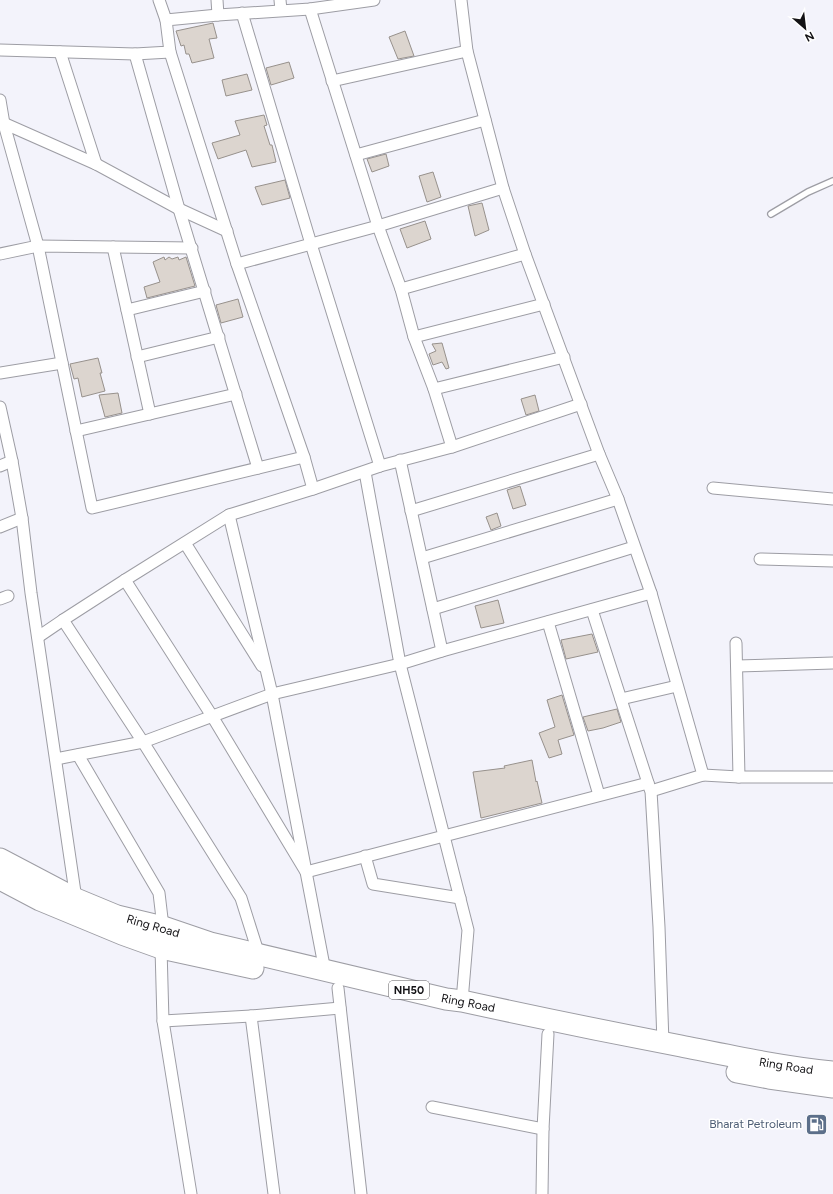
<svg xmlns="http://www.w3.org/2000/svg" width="833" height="1194" font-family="Figtree,sans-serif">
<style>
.building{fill:#dcd5cf;stroke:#97918c}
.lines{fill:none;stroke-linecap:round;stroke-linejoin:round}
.lane-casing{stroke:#9d9da4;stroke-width:8}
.street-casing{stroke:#9d9da4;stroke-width:13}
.highway-casing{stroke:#9d9da4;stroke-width:23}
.lane{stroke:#fff;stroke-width:5.5}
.street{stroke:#fff;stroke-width:11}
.highway{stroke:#fff;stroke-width:21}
.labels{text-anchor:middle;stroke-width:3;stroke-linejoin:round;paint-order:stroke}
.shield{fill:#fff;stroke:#5a595b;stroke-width:1}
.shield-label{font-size:11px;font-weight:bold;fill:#131215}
.street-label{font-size:12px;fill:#131215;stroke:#fff}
.service-label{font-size:12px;fill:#4e5e75;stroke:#fff;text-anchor:end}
</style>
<rect width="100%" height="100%" fill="#f3f3fb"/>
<g class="building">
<polygon points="213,23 217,38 209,39 214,58 192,63 189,54 186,54 184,45 181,46 176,31"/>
<polygon points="405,31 414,56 398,59 389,37"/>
<polygon points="289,62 294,78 271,85 266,68"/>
<polygon points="247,74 252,90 226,96 222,80"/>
<polygon points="264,115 267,125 264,126 270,145 272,145 276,162 252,167 246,150 218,159 212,143 240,135 235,121"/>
<polygon points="386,154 389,166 372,172 367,159"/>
<polygon points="433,172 441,197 427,202 419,176"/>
<polygon points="285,180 290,198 262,205 255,187"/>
<polygon points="482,203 489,230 475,236 468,206"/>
<polygon points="425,221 431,239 407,248 400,229"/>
<polygon points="164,257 165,260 169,257 172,259 178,257 179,260 186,257 195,286 147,298 144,287 160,282 153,262"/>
<polygon points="238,299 243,317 221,323 216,305"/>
<polygon points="442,343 449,368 446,369 442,362 433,365 429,354 436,351 432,344"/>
<polygon points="98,358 102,373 100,373 105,391 82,397 78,378 74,379 70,364"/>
<polygon points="118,393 122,413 105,417 99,395"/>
<polygon points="535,395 539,411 526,415 521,399"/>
<polygon points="520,486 526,505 513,509 507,490"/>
<polygon points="497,513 501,526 491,530 486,517"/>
<polygon points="498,600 504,623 481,628 475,606"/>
<polygon points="592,634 598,652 566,659 561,640"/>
<polygon points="562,695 574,735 558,740 562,754 549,758 539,733 555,727 547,700"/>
<polygon points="617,709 621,722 603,728 588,731 583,717"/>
<polygon points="532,760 536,782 537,781 542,803 481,818 473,772 505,768 504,766"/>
</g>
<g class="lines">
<defs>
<polyline id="lane" points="771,214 808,192 833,181"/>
<g id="street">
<polyline points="159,0 166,20"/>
<polyline points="217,0 218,15"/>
<polyline points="280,0 281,10"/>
<polyline points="461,0 467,51 503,188 525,254 599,454 618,499 651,593 703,775 651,791 659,927 663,1043"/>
<polyline points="310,9 378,226 401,289 414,337 434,389 452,447"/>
<polyline points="242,13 311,244 380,466"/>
<polyline points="0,50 135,54 170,52 166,20 218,15 310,9 374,0"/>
<polyline points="60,52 96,164"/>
<polyline points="170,52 237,264 304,457 313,489"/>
<polyline points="135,54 179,209 258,468"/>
<polyline points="332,81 467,51"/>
<polyline points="0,100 4,124 38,246 92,508 304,457"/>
<polyline points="1,122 96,164 179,209 227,231"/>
<polyline points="356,155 485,120"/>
<polyline points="113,247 150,414"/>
<polyline points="0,254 38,246 192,248"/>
<polyline points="237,264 378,226 503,188"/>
<polyline points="401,289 525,254"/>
<polyline points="127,310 205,291"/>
<polyline points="414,337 544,304"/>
<polyline points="137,357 219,337"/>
<polyline points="0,373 62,363"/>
<polyline points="434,389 564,357"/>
<polyline points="0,407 12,461 22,518 31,593 76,899"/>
<polyline points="76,431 236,394"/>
<polyline points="400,460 442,651"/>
<polyline points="0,466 12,461"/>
<polyline points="713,488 833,499"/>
<polyline points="411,511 599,454"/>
<polyline points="229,515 272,694 325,971"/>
<polyline points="0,527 22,518"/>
<polyline points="185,543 262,666"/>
<polyline points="422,558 618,499"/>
<polyline points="760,559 833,561"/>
<polyline points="125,580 212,716 306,872 444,836 400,664 365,472"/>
<polyline points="0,599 8,596"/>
<polyline points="433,609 634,547"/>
<polyline points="592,610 650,789"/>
<polyline points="63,620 143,742 241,898 259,955"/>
<polyline points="548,622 599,795"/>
<polyline points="38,637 63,620 125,580 229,515 313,489 380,466 452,447 581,404"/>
<polyline points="736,643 739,777 833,777"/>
<polyline points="737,666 833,663"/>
<polyline points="621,699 677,686"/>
<polyline points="78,755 159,893 163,927 161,948 163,1021 191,1194"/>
<polyline points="56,759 143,742 272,694 400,664 442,651 651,593"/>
<polyline points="703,775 739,777"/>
<polyline points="365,856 373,884 460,898"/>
<polyline points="338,988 361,1194"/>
<polyline points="462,1001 468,930 444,836 648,783"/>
<polyline points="163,1021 251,1016"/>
<polyline points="432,1107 543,1129"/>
<polyline points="274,1194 251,1016 340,1008"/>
<polyline points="542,1194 543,1129 548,1034"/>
</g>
<g id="highway">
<path d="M0 859 76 899 117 916 163 927 210 943 446 999 462 1001C535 1017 608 1032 681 1046 731 1056 782 1067 833 1072"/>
<polyline points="0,879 40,900 122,934 161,948 253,968"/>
<polyline points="737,1072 769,1078 833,1087"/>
</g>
</defs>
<use href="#lane" class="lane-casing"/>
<use href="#street" class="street-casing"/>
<use href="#highway" class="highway-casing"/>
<use href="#lane" class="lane"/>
<use href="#street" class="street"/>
<use href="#highway" class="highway"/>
</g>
<defs>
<symbol id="fuel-square" viewBox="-11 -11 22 22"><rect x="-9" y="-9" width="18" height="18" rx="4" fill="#5c6f8a" stroke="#fff"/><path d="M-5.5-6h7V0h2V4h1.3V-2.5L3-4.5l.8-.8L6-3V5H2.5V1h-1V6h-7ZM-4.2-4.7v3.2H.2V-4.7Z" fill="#fff"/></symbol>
</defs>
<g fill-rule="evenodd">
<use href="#fuel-square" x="804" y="1112" width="25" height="25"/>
</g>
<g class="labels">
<rect class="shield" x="389" y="981" width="40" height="18" rx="3"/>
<g class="shield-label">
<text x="409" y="994">NH50</text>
</g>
<g class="street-label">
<text transform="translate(153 926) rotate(16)" y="4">Ring Road</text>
<text transform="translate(468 1003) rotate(11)" y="4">Ring Road</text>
<text transform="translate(786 1066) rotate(9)" y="4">Ring Road</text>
</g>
<g class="service-label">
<text x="802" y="1128">Bharat Petroleum</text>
</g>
</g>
<g transform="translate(805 28) rotate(152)" stroke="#ffffff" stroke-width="3" paint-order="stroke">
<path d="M0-3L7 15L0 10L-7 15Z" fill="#131215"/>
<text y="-6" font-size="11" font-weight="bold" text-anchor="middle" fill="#131215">N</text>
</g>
</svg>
